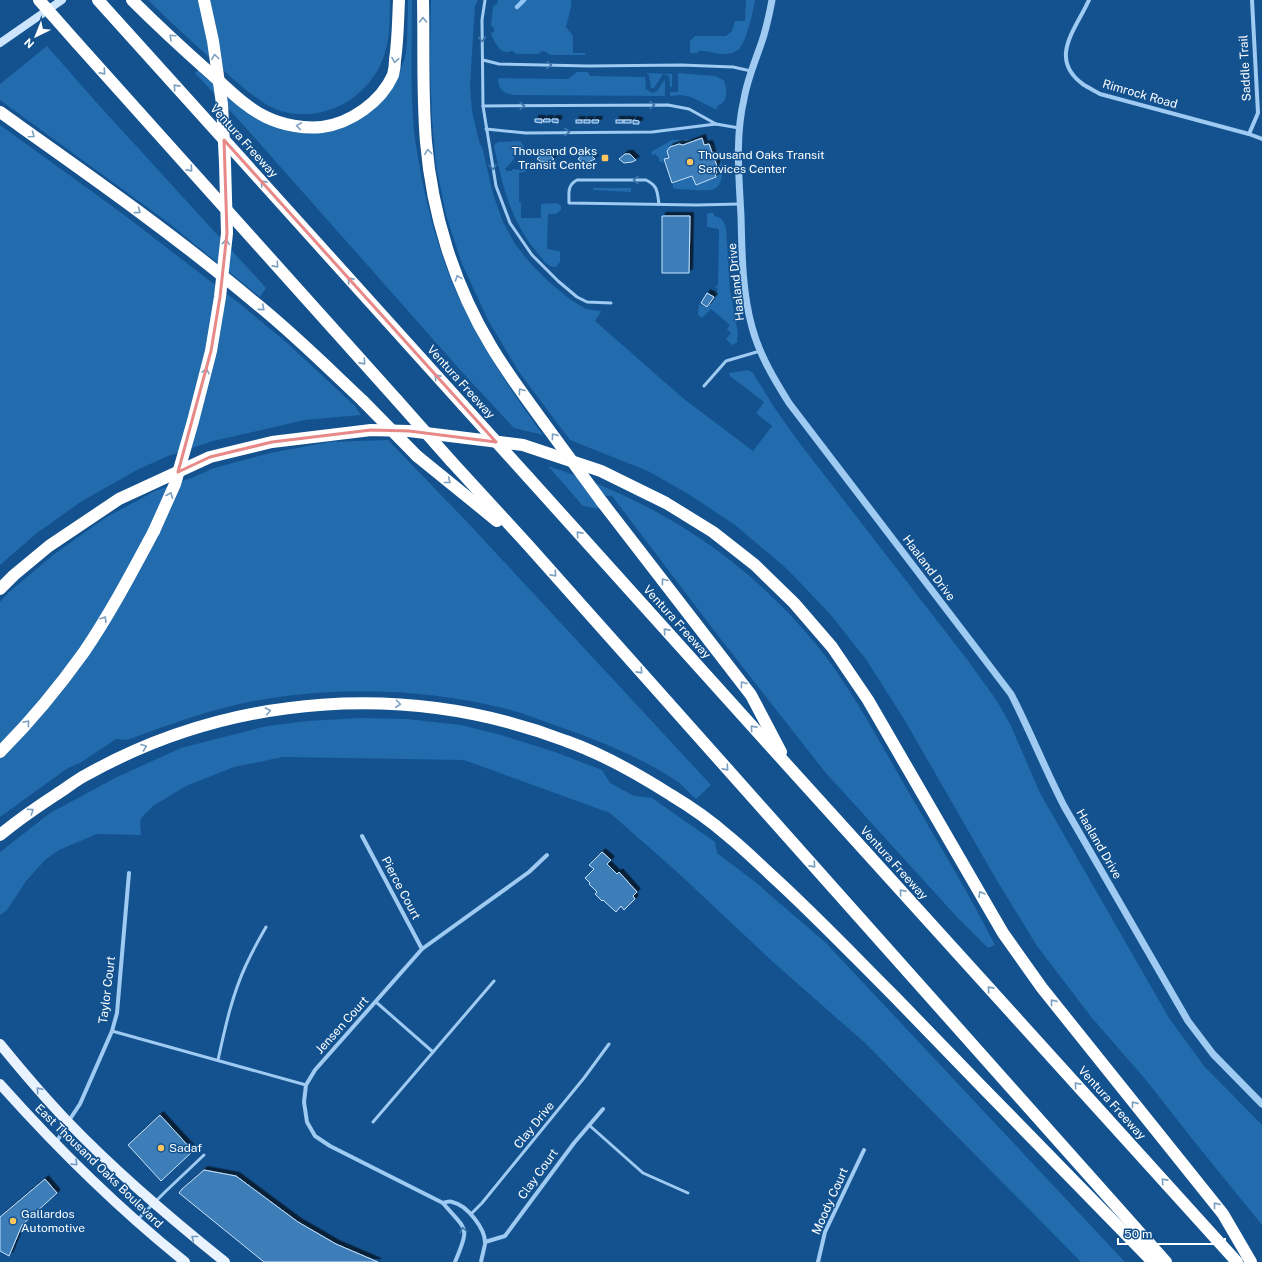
<svg xmlns="http://www.w3.org/2000/svg" width="1262" height="1262" font-family="'Public Sans',sans-serif">
<style>
.green{fill:#226bac}
.lines{fill:none;stroke-linecap:round;stroke-linejoin:round}
.stream{stroke:#90c6f4;stroke-width:4.5}
.building{fill:#3c7db8;stroke:#c6e2fc;filter:url(#shadow)}
.service{stroke:#9fcaf1;stroke-width:3}
.minor{stroke:#9fcaf1;stroke-width:4}
.tertiary{stroke:#9fcaf1;stroke-width:7}
.secondary{stroke:#cde5fc;stroke-width:8}
.primary{stroke:#e9f3ff;stroke-width:10}
.motorway{stroke:#fff;stroke-width:12}
.motorway-bridge{stroke:#fff;stroke-width:12}
.oneway{stroke:#7da0c1}
.oneway2{stroke:#3d76ac}
.oneway3{stroke:#739ac1}
.marked{fill:none;stroke:#e88989;stroke-width:3;stroke-linejoin:round}
.poi-dot{fill:#ffc55f;stroke:#13528f;stroke-width:1.5}
.labels{text-anchor:middle;stroke-width:3;stroke-linejoin:round;paint-order:stroke}
.street-label{font-size:12px;fill:#fff;stroke:#13528f}
.poi-label{font-size:12px;fill:#fff;stroke:#13528f;text-anchor:start}
</style>
<defs>
<filter id="shadow"><feDropShadow dx="3.5" dy="-3.5" stdDeviation="0" flood-color="#0009"/></filter>
</defs>
<rect width="100%" height="100%" fill="#13528f"/>
<g class="green">
<path d="M148 0H390C390 42 388 70 353 98 328 116 294 120 267 105 246 92 228 74 210 58 189 39 168 20 148 0Z"/>
<path d="M408 0H412C412 43 410 87 414 130 415 143 418 156 420 169 428 212 440 256 458 296 481 346 511 391 543 435L514 428 462 372 247 129 195 73 199 69 258 118 333 129 399 75 405 58 407 43Z"/>
<polygon points="431,0 478,0 475,6 470,86 472,111 479,141 483,150 493,194 503,222 515,244 531,264 549,282 571,300 586,309 601,311 601,312 595,321 684,399 753,451 772,426 756,413 764,402 730,376 729,373 748,370 753,373 774,407 798,441 969,662 997,701 1011,726 1040,793 1169,1018 1204,1066 1262,1125 1262,1225 1193,1140 1146,1080 1092,1018 1037,946 996,879 904,719 865,658 830,614 787,569 735,525 690,495 648,471 570,440 519,372 488,320 462,264 446,215 436,165 432,120 430,62"/>
<path d="M498 0H571V7L566 27 573 36V53H585V55H550L546 52 542 51 539 54H516L513 51C511 51 508 52 506 52 498 51 493 39 491 33L494 32V28L491 26 493 6 497 4Z"/>
<path d="M746 0H755C753 12 747 39 740 48 736 53 728 54 722 54 714 54 706 50 698 51V53H690V41L695 36H726L732 31 735 21H745Z"/>
<polygon points="47,46 96,102 266,288 260,297 166,221 0,100 0,84"/>
<path d="M577 72H588L590 76 645 77 646 89 652 93 657 91 665 79V96L515 95C505 94 499 91 498 80L499 78 568 79Z"/>
<polygon points="647,73 672,74 672,87 670,87 669,76 663,74 654,88 651,88 649,75"/>
<path d="M678 73 715 76 725 81 724 82C728 90 728 103 717 106V109H715L691 97 681 95 670 96V92H678Z"/>
<polygon points="0,125 123,214 240,304 286,342 355,406 361,415 305,420 213,441 168,456 139,469 82,501 37,533 0,565"/>
<path d="M699 139C689 142 672 144 667 151L669 157 663 159 664 163 659 161V158L655 154 652 155 651 152 672 140Z"/>
<path d="M704 140C710 143 715 145 718 151 723 160 726 184 714 189 705 192 687 189 677 189L673 188V184L692 176 696 185 716 178 715 174 717 173 715 166H717L709 144H704Z"/>
<path d="M520 141 524 146 523 151V152L518 148 512 155 515 158 505 169 507 171H512V169L525 170 527 171 519 173V202L521 203V218H541V204L557 203 561 206V210L556 214H548L547 249 559 251 560 252V262L556 267C548 267 544 261 539 255 510 220 504 190 494 147L495 144 499 142Z"/>
<polygon points="593,188 631,188 631,192 593,190"/>
<path d="M709 213H714V216C721 217 724 221 726 228L730 290 738 333 737 340 738 342 732 345 726 339 731 333 727 329 730 325 711 309 702 318 698 315 699 304 708 308 718 289 714 286H718L719 229 707 227V214Z"/>
<path d="M388 440 469 524 711 785 696 799C689 793 683 785 675 780 640 757 600 741 560 727 542 721 523 713 503 708 432 690 345 686 272 698 222 705 174 723 127 740L116 739 80 763 68 768 0 817V602L9 592 53 555 105 518 155 491 194 477 214 468 270 453 329 442Z"/>
<path d="M548 466C656 501 743 556 816 644 852 689 879 741 908 791 938 842 968 892 995 945L988 948 956 916 825 772 716 633 612 496 590 495 600 509 583 506Z"/>
<polygon points="360,718 407,719 461,725 501,735 555,752 602,770 610,783 634,796 652,798 715,842 717,853 754,881 826,943 1125,1262 1081,1262 865,1043 773,962 676,871 610,813 464,760 283,757 234,767 186,786 153,806 143,816 140,821 141,835 97,834 59,850 45,860 36,870 26,881 7,910 0,915 0,852 50,813 117,777 181,748 267,726 307,721"/>
</g>
<g class="lines">
<polyline class="stream" points="517,7 524,0"/>
</g>
<g class="building">
<polygon points="535,119 542,119 542,123 535,122"/>
<polygon points="544,119 550,119 550,122 543,122"/>
<polygon points="552,119 558,119 558,123 552,122"/>
<rect x="576" y="120" width="6" height="3"/>
<rect x="584" y="120" width="6" height="3"/>
<polygon points="592,120 599,120 598,123 592,123"/>
<rect x="616" y="120" width="7" height="3"/>
<rect x="624" y="120" width="7" height="3"/>
<polygon points="633,120 639,121 639,124 633,124"/>
<polygon points="702,138 704,145 709,144 717,166 715,167 717,173 715,174 716,177 696,185 692,176 672,183 664,159 669,158 667,151 670,147 679,144 683,145"/>
<polygon points="542,153 548,153 554,159 549,162 542,162 537,159"/>
<polygon points="584,153 586,155 590,154 595,159 586,163 582,162 578,159"/>
<polygon points="625,154 630,154 636,160 632,162 624,163 619,159"/>
<polygon points="662,216 690,216 689,273 662,273"/>
<polygon points="707,293 714,297 707,307 701,303"/>
<polygon points="602,852 611,860 607,864 617,874 619,872 637,892 633,896 635,899 624,910 621,906 616,912 603,900 602,901 595,894 597,892 589,884 590,883 585,878 594,869 589,865"/>
<polygon points="160,1115 193,1151 161,1181 128,1145"/>
<polygon points="204,1170 236,1176 298,1222 336,1244 378,1262 264,1262 179,1193 182,1189"/>
<polygon points="45,1179 57,1193 22,1225 9,1256 0,1251 0,1217"/>
</g>
<g class="lines">
<g class="service">
<polyline points="485,0 482,20 483,106 496,186 510,223 532,255 558,281 577,297 587,302 611,303"/>
<polyline points="483,60 499,64 589,66 681,65 733,67 751,71"/>
<polyline points="483,106 668,105 689,109 716,124"/>
<polyline points="486,129 526,133 652,132 716,124 739,128"/>
<path d="M659 204C657 191 658 186 646 180H577C567 185 569 194 569 203L697 205 740 204"/>
<polyline points="704,386 726,361 760,351"/>
<polyline points="376,1002 433,1052"/>
<polyline points="112,1031 306,1085"/>
<path d="M218 1060C225 1028 232 995 246 965 252 952 259 939 266 927"/>
<polyline points="373,1122 494,981"/>
<polyline points="589,1125 643,1173 688,1193"/>
<polyline points="471,1214 482,1203 584,1078 609,1044"/>
<polyline points="137,1220 166,1191 204,1155"/>
</g>
<g class="minor">
<path d="M1089 0C1076 29 1047 59 1084 85 1089 88 1095 91 1100 94L1249 134 1262 139"/>
<polyline points="1249,134 1258,113 1252,0"/>
<polyline points="362,836 422,949"/>
<polyline points="56,1143 68,1122 80,1104 112,1031 117,1013 129,873"/>
<path d="M443 1203C446 1202 450 1201 452 1202 467 1205 486 1229 485 1244 484 1250 482 1256 481 1262"/>
<polyline points="485,1242 505,1236 574,1143 603,1109"/>
<path d="M455 1262C471 1225 466 1231 443 1203L330 1146 315 1136 307 1122 304 1102 306 1085 315 1070 422 949 529 872 547 855"/>
<polyline points="818,1262 825,1232 864,1150"/>
</g>
<path class="tertiary" d="M772 0C769 16 766 31 760 47 754 64 747 81 744 99 735 137 739 177 741 216 742 253 742 291 752 327 759 354 774 379 789 403L1011 694C1030 731 1045 769 1064 806L1188 1021 1213 1054 1262 1104"/>
<polyline class="secondary" points="0,43 62,0"/>
<g class="primary">
<path d="M0 1044C22 1071 44 1097 68 1122 117 1173 170 1218 225 1262"/>
<path d="M0 1084C57 1148 118 1208 185 1262"/>
</g>
<g class="motorway">
<polyline points="98,0 463,405"/>
<path d="M132 0C157 25 183 49 209 72 227 88 245 107 266 117 282 125 305 129 322 127 351 123 381 102 393 75 394 71 395 65 395 60 398 40 398 20 399 0"/>
<path d="M423 0C424 47 422 95 426 142 432 213 454 285 491 346 507 373 526 398 544 423"/>
<polyline points="77,43 397,400"/>
<path d="M0 112C86 173 172 233 253 301 292 332 327 367 363 401"/>
<polyline points="417,456 497,521"/>
<polyline points="451,461 528,545 1166,1262"/>
<polyline points="528,477 789,767 1237,1262"/>
<polyline points="602,502 751,695 781,752"/>
<polyline points="0,589 14,575 49,546 119,499 210,457 272,442 371,430 409,431 523,445 601,471 666,503 713,532 755,565 794,603 832,647 868,700 1003,933 1042,988 1223,1214 1251,1262"/>
<path d="M0 752C31 721 59 687 84 652 110 614 132 572 154 531"/>
<path d="M0 835C18 820 37 807 57 794 67 788 76 780 86 775 233 693 409 681 566 741 603 754 638 774 671 795 691 807 711 821 728 836 743 848 756 861 770 874 813 913 853 955 894 996 980 1085 1066 1173 1153 1262"/>
</g>
<g class="motorway-bridge">
<polyline points="39,0 77,43"/>
<polyline points="397,400 451,461"/>
<polyline points="363,401 417,456"/>
<polyline points="463,405 528,477"/>
<polyline points="544,423 602,502"/>
<polyline points="154,531 175,484 193,421 211,351 220,297 227,233 225,163 222,104 213,41 204,0"/>
</g>
</g>
<defs><path id="oneway-chevron" d="M-2-3.5L2.5 0L-2 3.5" fill="none" stroke-width="1.6" stroke-linecap="round" stroke-linejoin="round"/></defs>
<g class="oneway">
<use href="#oneway-chevron" transform="translate(423 20) rotate(-91)"/>
<use href="#oneway-chevron" transform="translate(172 37) rotate(-137)"/>
<use href="#oneway-chevron" transform="translate(215 57) rotate(-97)"/>
<use href="#oneway-chevron" transform="translate(395 60) rotate(99)"/>
<use href="#oneway-chevron" transform="translate(103 72) rotate(48)"/>
<use href="#oneway-chevron" transform="translate(176 87) rotate(-132)"/>
<use href="#oneway-chevron" transform="translate(299 126) rotate(-172)"/>
<use href="#oneway-chevron" transform="translate(32 135) rotate(35)"/>
<use href="#oneway-chevron" transform="translate(428 152) rotate(-98)"/>
<use href="#oneway-chevron" transform="translate(190 169) rotate(48)"/>
<use href="#oneway-chevron" transform="translate(263 183) rotate(-132)"/>
<use href="#oneway-chevron" transform="translate(138 211) rotate(36)"/>
<use href="#oneway-chevron" transform="translate(226 242) rotate(-84)"/>
<use href="#oneway-chevron" transform="translate(276 265) rotate(48)"/>
<use href="#oneway-chevron" transform="translate(458 278) rotate(-110)"/>
<use href="#oneway-chevron" transform="translate(350 280) rotate(-132)"/>
<use href="#oneway-chevron" transform="translate(262 308) rotate(40)"/>
<use href="#oneway-chevron" transform="translate(363 362) rotate(48)"/>
<use href="#oneway-chevron" transform="translate(206 371) rotate(-76)"/>
<use href="#oneway-chevron" transform="translate(437 377) rotate(-132)"/>
<use href="#oneway-chevron" transform="translate(521 391) rotate(-126)"/>
<use href="#oneway-chevron" transform="translate(554 436) rotate(-126)"/>
<use href="#oneway-chevron" transform="translate(448 481) rotate(39)"/>
<use href="#oneway-chevron" transform="translate(170 495) rotate(-67)"/>
<use href="#oneway-chevron" transform="translate(579 534) rotate(-132)"/>
<use href="#oneway-chevron" transform="translate(554 574) rotate(48)"/>
<use href="#oneway-chevron" transform="translate(664 581) rotate(-127)"/>
<use href="#oneway-chevron" transform="translate(104 619) rotate(-58)"/>
<use href="#oneway-chevron" transform="translate(666 631) rotate(-132)"/>
<use href="#oneway-chevron" transform="translate(640 671) rotate(48)"/>
<use href="#oneway-chevron" transform="translate(743 684) rotate(-127)"/>
<use href="#oneway-chevron" transform="translate(398 704) rotate(7)"/>
<use href="#oneway-chevron" transform="translate(268 711) rotate(-11)"/>
<use href="#oneway-chevron" transform="translate(27 723) rotate(-49)"/>
<use href="#oneway-chevron" transform="translate(753 728) rotate(-132)"/>
<use href="#oneway-chevron" transform="translate(144 747) rotate(-21)"/>
<use href="#oneway-chevron" transform="translate(726 768) rotate(48)"/>
<use href="#oneway-chevron" transform="translate(31 811) rotate(-34)"/>
<use href="#oneway-chevron" transform="translate(813 865) rotate(48)"/>
<use href="#oneway-chevron" transform="translate(902 892) rotate(-132)"/>
<use href="#oneway-chevron" transform="translate(981 894) rotate(-120)"/>
<use href="#oneway-chevron" transform="translate(990 989) rotate(-132)"/>
<use href="#oneway-chevron" transform="translate(1053 1002) rotate(-129)"/>
<use href="#oneway-chevron" transform="translate(1077 1085) rotate(-132)"/>
<use href="#oneway-chevron" transform="translate(1134 1104) rotate(-129)"/>
<use href="#oneway-chevron" transform="translate(1164 1181) rotate(-132)"/>
<use href="#oneway-chevron" transform="translate(1216 1205) rotate(-129)"/>
</g>
<g class="oneway2">
<use href="#oneway-chevron" transform="translate(482 39) rotate(89)"/>
<use href="#oneway-chevron" transform="translate(549 65) rotate(1)"/>
<use href="#oneway-chevron" transform="translate(652 105)"/>
<use href="#oneway-chevron" transform="translate(522 106)"/>
<use href="#oneway-chevron" transform="translate(567 132)"/>
<use href="#oneway-chevron" transform="translate(493 167) rotate(80)"/>
<use href="#oneway-chevron" transform="translate(636 180) rotate(-180)"/>
<use href="#oneway-chevron" transform="translate(463 1230) rotate(-105)"/>
</g>
<g class="oneway3">
<use href="#oneway-chevron" transform="translate(39 1090) rotate(-131)"/>
<use href="#oneway-chevron" transform="translate(75 1163) rotate(44)"/>
<use href="#oneway-chevron" transform="translate(194 1238) rotate(-142)"/>
</g>
<path class="marked" d="M224 140 496 442 409 431 371 430 272 442 210 457 178 472 211 351 220 297 227 233Z"/>
<g class="poi-dot">
<rect x="601" y="154" width="8" height="8" rx="2"/>
<circle cx="690" cy="162" r="4"/>
<circle cx="161" cy="1148" r="4"/>
<circle cx="13" cy="1221" r="4"/>
</g>
<g class="labels">
<g class="street-label">
<text transform="translate(1245 68) rotate(-93)" y="4">Saddle Trail</text>
<text transform="translate(1140 94) rotate(16)" y="4">Rimrock Road</text>
<text transform="translate(244 141) rotate(48)" y="4">Ventura Freeway</text>
<text transform="translate(736 282) rotate(-96)" y="4">Haaland Drive</text>
<text transform="translate(461 382) rotate(48)" y="4">Ventura Freeway</text>
<text transform="translate(929 568) rotate(53)" y="4">Haaland Drive</text>
<text transform="translate(677 622) rotate(48)" y="4">Ventura Freeway</text>
<text transform="translate(1099 844) rotate(60)" y="4">Haaland Drive</text>
<text transform="translate(894 863) rotate(48)" y="4">Ventura Freeway</text>
<text transform="translate(401 888) rotate(62)" y="4">Pierce Court</text>
<text transform="translate(107 990) rotate(-83)" y="4">Taylor Court</text>
<text transform="translate(342 1025) rotate(-48)" y="4">Jensen Court</text>
<text transform="translate(1112 1103) rotate(48)" y="4">Ventura Freeway</text>
<text transform="translate(534 1125) rotate(-51)" y="4">Clay Drive</text>
<text transform="translate(99 1166) rotate(44)" y="4">East Thousand Oaks Boulevard</text>
<text transform="translate(538 1174) rotate(-54)" y="4">Clay Court</text>
<text transform="translate(830 1201) rotate(-66)" y="4">Moody Court</text>
</g>
<g class="poi-label">
<text x="597" y="155" text-anchor="end">Thousand Oaks<tspan x="597" dy="14">Transit Center</tspan></text>
<text x="698" y="159">Thousand Oaks Transit<tspan x="698" dy="14">Services Center</tspan></text>
<text x="169" y="1152">Sadaf</text>
<text x="21" y="1218">Gallardos<tspan x="21" dy="14">Automotive</tspan></text>
</g>
</g>
<g transform="translate(36 36) rotate(223)" stroke="#13528f" stroke-width="3" paint-order="stroke">
<path d="M0-3L7 15L0 10L-7 15Z" fill="#ffffff"/>
<text y="-6" font-size="11" font-weight="bold" text-anchor="middle" fill="#ffffff">N</text>
</g>
<path d="M1118 1238v6h107v-6" fill="none" stroke="#ffffff" stroke-width="2"/>
<text x="1124" y="1238" font-size="12" fill="#ffffff" stroke="#13528f" stroke-width="3" paint-order="stroke">50 m</text>
</svg>
